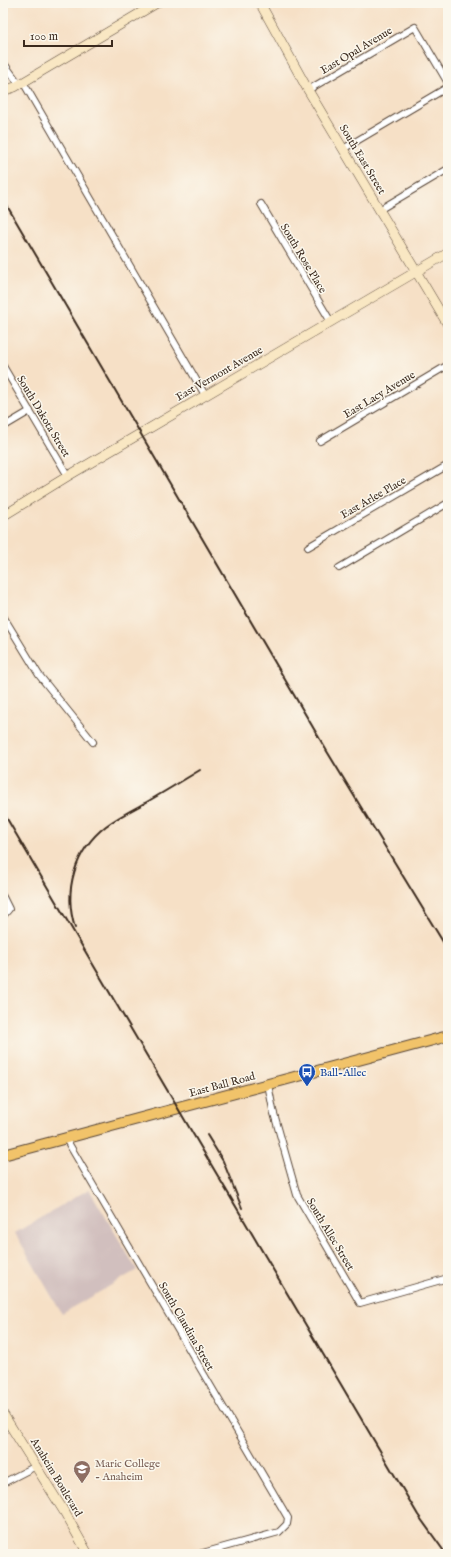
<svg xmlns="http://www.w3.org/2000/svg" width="451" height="1557" font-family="'IM FELL English',serif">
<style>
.industrial{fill:#d1bfbe}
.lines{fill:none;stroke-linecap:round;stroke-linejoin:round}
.street-casing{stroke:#574537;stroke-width:8}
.secondary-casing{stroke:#574537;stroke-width:10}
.primary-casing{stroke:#574537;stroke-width:12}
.street{stroke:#fff;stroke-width:6}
.secondary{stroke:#f9e7c3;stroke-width:9}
.primary{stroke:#f1c36a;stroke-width:10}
.rail{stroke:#3b2a1e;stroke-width:2}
.labels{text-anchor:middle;stroke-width:3;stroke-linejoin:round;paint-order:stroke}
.street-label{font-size:11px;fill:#3b2a1e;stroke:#fbf7ec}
.transit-label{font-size:11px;fill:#164399;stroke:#fbf7ec;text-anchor:start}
.education-label{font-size:11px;fill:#785e54;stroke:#fbf7ec;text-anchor:start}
</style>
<rect width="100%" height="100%" fill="#fbf7ec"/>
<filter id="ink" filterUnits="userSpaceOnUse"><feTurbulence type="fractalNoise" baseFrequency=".025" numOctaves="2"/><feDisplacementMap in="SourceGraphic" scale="8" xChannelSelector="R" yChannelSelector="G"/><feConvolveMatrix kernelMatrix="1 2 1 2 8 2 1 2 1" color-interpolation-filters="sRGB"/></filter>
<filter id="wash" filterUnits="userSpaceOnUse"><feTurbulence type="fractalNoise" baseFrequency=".012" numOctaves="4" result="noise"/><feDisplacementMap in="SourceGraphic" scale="16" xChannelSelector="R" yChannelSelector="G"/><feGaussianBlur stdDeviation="0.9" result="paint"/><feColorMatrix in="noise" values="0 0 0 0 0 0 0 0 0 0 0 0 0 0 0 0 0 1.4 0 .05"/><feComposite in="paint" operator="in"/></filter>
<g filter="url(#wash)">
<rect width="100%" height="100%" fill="#f6e0c6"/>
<polygon class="industrial" points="89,1189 137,1270 62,1314 15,1233"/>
</g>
<g filter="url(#ink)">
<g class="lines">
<defs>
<g id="street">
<polyline points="3,62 19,84"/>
<polyline points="23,82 205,395"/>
<polyline points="308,90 415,27 448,83"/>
<polyline points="343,149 448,87"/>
<polyline points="261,204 331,322"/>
<polyline points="379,210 448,169"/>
<polyline points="3,366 68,476"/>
<polyline points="3,427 30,411"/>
<polyline points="320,441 448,365"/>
<polyline points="308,547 448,465"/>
<polyline points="339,568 448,503"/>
<polyline points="3,616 39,675 93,742"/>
<polyline points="3,897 9,909 3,916"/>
<polyline points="268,1084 273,1110 297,1195 360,1303 448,1278"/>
<polyline points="66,1139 288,1518 287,1524 279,1532 199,1554"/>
<polyline points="3,1483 36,1466"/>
</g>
<g id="secondary">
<polyline points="260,3 308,90 448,325"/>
<polyline points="3,91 15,87 157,3"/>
<polyline points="3,516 68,476 448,253"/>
<polyline points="3,1414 65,1513 88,1554"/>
</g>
<polyline id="primary" points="3,1155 448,1036"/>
</defs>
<use href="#street" class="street-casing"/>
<use href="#secondary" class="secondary-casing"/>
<use href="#primary" class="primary-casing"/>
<use href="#street" class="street"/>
<use href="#secondary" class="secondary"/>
<use href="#primary" class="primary"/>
<g class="rail">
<polyline points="3,199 328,753 448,950"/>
<polyline points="3,812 418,1515 446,1554"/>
<path d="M75 928C63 890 75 850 106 826 118 817 132 810 145 803 164 792 182 781 200 770"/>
<polyline points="207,1135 223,1161 242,1208"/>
</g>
</g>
</g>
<defs>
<symbol id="bus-pin" viewBox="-11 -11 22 30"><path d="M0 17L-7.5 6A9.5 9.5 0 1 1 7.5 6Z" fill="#1a4fb4" stroke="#fbf7ec"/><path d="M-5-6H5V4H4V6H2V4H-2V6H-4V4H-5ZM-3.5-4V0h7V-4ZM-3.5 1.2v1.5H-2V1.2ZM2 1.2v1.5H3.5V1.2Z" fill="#fff"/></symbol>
<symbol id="school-pin" viewBox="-11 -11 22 30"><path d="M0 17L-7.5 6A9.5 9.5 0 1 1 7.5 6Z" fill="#8d6e63" stroke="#fbf7ec"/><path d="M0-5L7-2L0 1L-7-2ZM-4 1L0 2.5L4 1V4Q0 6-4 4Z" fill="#fff"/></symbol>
</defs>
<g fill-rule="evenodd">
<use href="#bus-pin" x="297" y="1062" width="20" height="27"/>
<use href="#school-pin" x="72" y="1459" width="20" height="27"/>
</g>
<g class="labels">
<g class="street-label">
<text transform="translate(356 50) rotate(-31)" y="4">East Opal Avenue</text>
<text transform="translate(363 159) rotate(59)" y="4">South East Street</text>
<text transform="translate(304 258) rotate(59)" y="4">South Rose Place</text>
<text transform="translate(219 373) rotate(-30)" y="4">East Vermont Avenue</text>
<text transform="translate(379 394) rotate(-31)" y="4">East Lacy Avenue</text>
<text transform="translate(44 416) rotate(59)" y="4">South Dakota Street</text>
<text transform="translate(373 497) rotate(-30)" y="4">East Arlee Place</text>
<text transform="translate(222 1084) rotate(-15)" y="4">East Ball Road</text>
<text transform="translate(331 1234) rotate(59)" y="4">South Allec Street</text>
<text transform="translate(187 1326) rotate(60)" y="4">South Claudina Street</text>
<text transform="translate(57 1477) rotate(59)" y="4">Anaheim Boulevard</text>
</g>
<g class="transit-label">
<text x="320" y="1076">Ball-Allec</text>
</g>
<g class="education-label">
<text x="95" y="1467">Maric College<tspan x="95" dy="13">- Anaheim</tspan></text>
</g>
</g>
<rect width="451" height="1557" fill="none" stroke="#fbf7ec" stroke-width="16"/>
<path d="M24 40v6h88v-6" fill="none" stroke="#3b2a1e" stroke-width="2"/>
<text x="30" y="40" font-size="12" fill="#3b2a1e" stroke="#fbf7ec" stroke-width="3" paint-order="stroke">100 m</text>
</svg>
